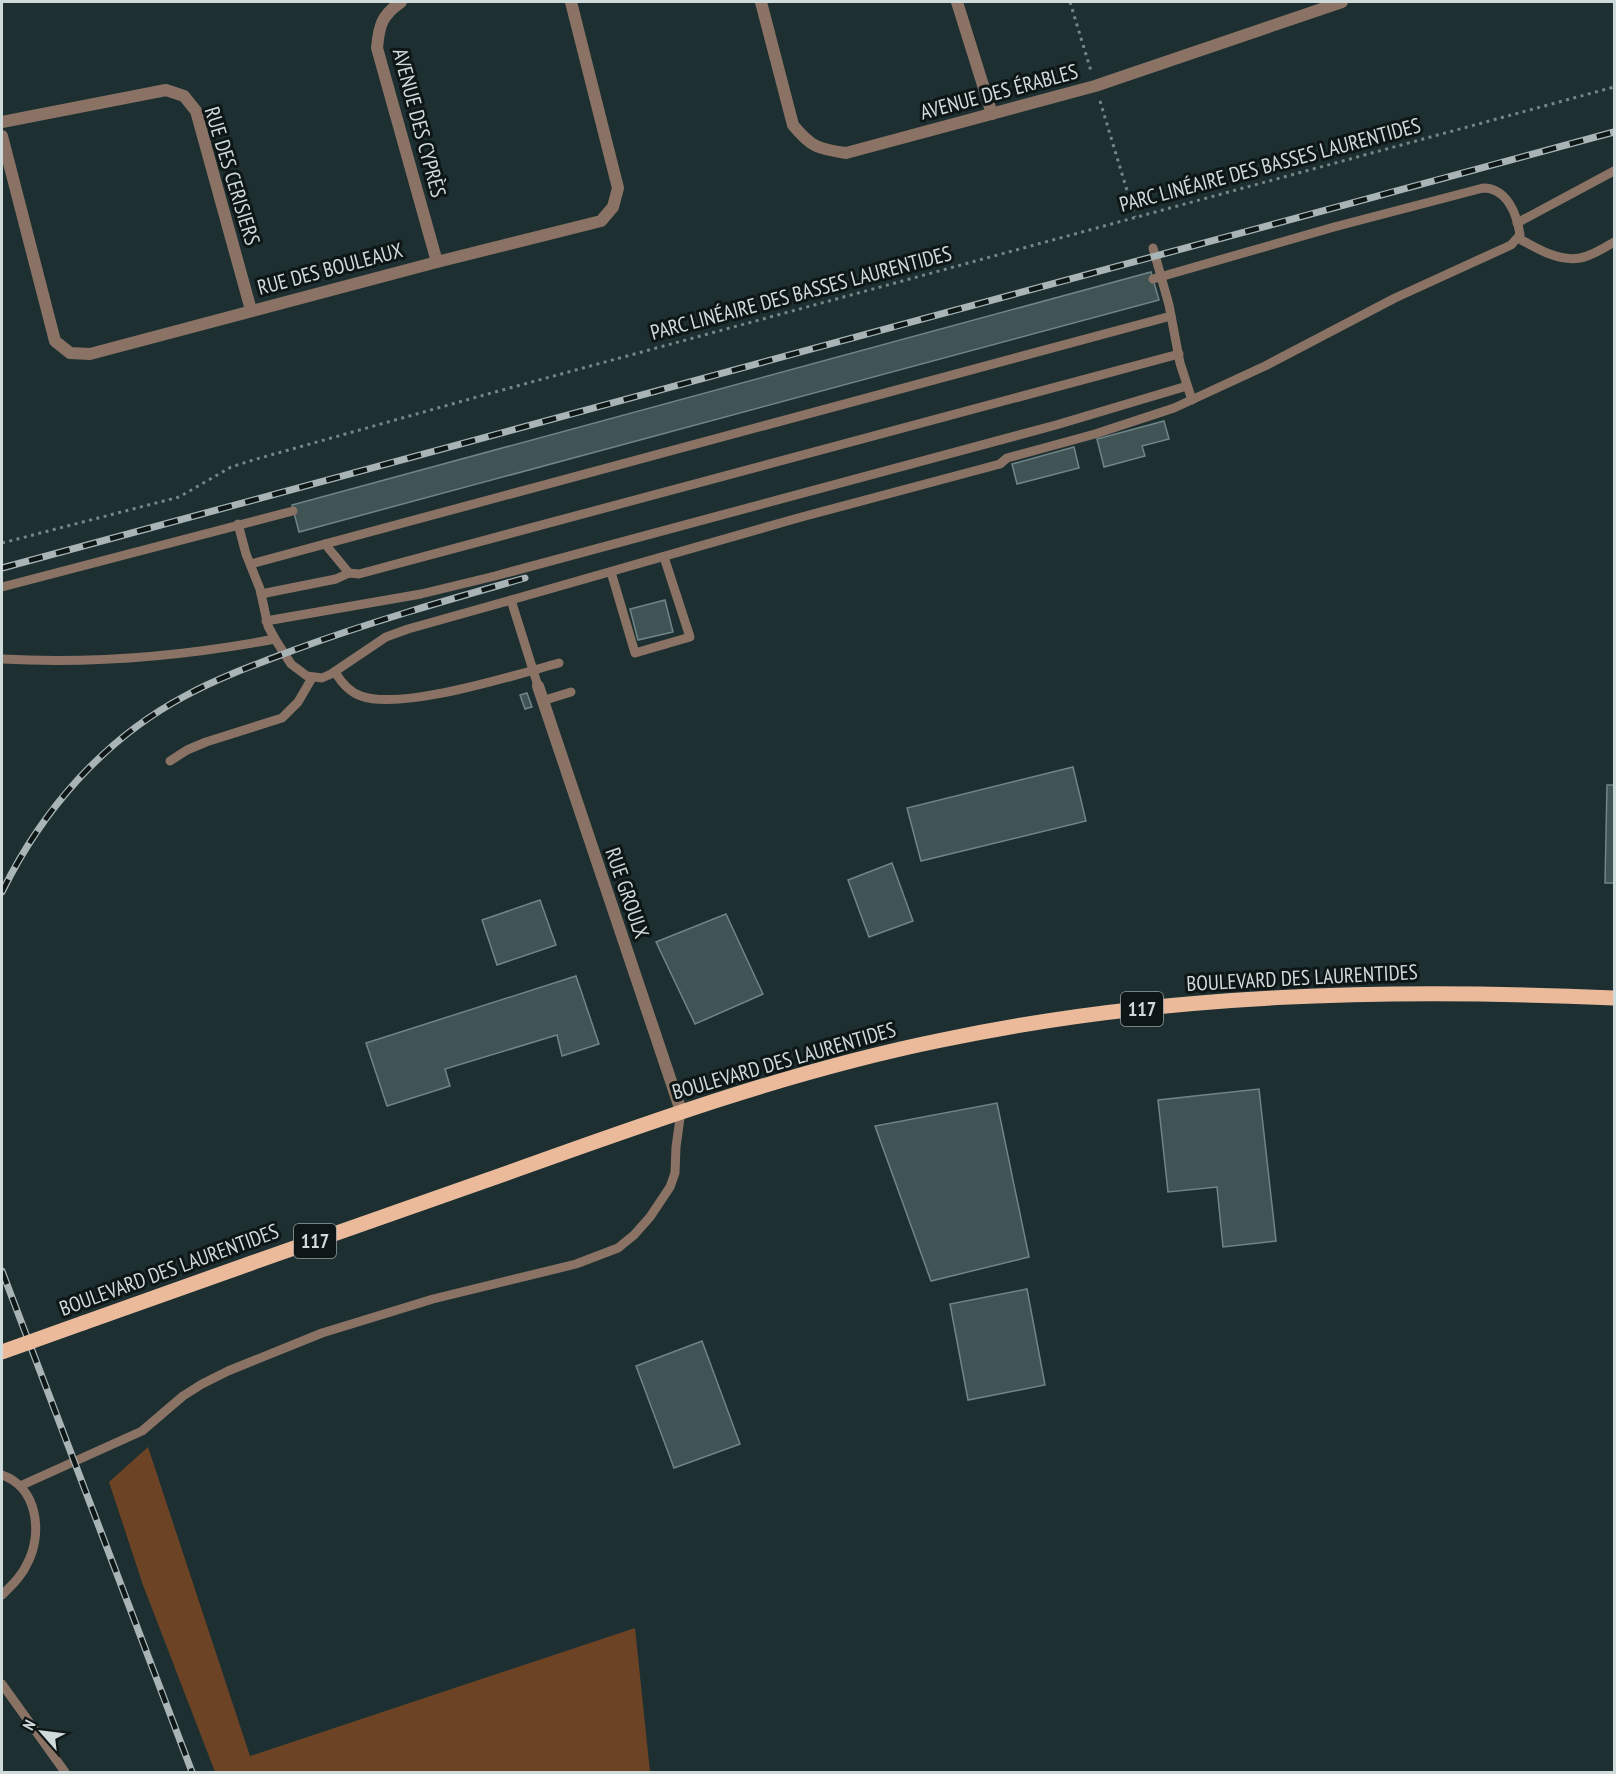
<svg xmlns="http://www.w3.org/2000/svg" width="1616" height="1774" font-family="'PT Sans Narrow',sans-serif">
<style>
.green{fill:#6d4326}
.building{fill:#405455;stroke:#708587;stroke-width:1.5}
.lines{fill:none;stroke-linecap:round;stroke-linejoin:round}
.path{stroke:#768586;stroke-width:3;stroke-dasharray:3 4.5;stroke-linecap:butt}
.service{stroke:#8a7364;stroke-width:9}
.minor{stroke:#8a7364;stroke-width:12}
.primary{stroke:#eaba9b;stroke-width:15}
.rail-casing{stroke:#a8b4b6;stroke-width:7}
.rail{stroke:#0e1616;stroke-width:4.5;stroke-dasharray:14;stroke-linecap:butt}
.primary-bridge{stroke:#eaba9b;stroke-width:15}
.labels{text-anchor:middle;stroke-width:6;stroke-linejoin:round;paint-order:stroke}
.shield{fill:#0e1616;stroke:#959fa0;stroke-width:1.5}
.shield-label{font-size:20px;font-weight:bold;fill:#cfdadb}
.street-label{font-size:21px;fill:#cfdadb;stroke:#0e1616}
</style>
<rect width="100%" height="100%" fill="#1d2f31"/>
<polygon class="green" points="148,1447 250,1756 635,1628 650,1772 215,1772 143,1585 109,1482"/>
<g class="building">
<polygon points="1151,272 1159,300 299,532 292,505"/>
<polygon points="1164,421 1169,439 1142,446 1145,456 1104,467 1097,439"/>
<polygon points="1074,447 1079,468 1017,484 1012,464"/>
<polygon points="665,600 673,632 638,640 630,609"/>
<polygon points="527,693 532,707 525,709 520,695"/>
<polygon points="1073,767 1086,821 921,861 907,808"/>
<polygon points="1607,785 1614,785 1614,883 1605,883"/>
<polygon points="892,863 913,921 869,937 848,880"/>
<polygon points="540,900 556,945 497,965 482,920"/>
<polygon points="726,914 763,994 695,1024 656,942"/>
<polygon points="576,976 599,1044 562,1056 557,1035 445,1069 450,1086 387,1106 366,1043"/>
<polygon points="1259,1089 1276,1241 1223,1247 1217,1187 1168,1192 1158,1100"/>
<polygon points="997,1103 1029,1257 931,1281 875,1126"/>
<polygon points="1027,1289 1045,1385 968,1400 950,1304"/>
<polygon points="702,1341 740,1444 674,1468 636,1366"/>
</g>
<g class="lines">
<g class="path">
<polyline points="1070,2 1091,71"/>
<polyline points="1100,101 1135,217"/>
<polyline points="2,543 179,497 231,467 253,460 484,395 1614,87"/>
</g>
<g class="service">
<polyline points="1517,223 1614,171"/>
<path d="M1518 238C1536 248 1558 262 1580 258 1592 256 1604 248 1614 242"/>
<polyline points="1153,248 1169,305 1180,363 1192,400"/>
<polyline points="238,524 246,554 260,589 268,626 275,639 291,664 307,676 322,678 331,674 386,637 408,629 511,600"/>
<polyline points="325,544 349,573 359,574 1179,354"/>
<polyline points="251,564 1171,316"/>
<polyline points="611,572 635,653 690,637 664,557"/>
<polyline points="2,587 293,511"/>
<polyline points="261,594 336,579 349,573"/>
<polyline points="266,621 421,594 495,576 1056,425 1187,386"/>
<path d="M2 659C93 664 185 656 275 639"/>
<path d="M335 672C341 682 349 692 361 696 402 711 515 675 559 663"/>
<path d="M538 686 511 600 798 518 1000 464 1007 458 1095 434 1174 408 1265 366 1395 298 1511 245 1520 235C1517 214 1507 188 1483 188L1334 227 1153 279"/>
<polyline points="542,701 571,692"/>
<polyline points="170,761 187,750 206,742 282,718 298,702 312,678"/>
<path d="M2 1475C37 1487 43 1532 28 1562 22 1576 12 1585 2 1595"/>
<polyline points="20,1486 142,1431 183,1396 202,1384 228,1371 322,1333 433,1299 576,1264 618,1248 634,1235 650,1217 670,1187 675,1173 676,1147 681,1111"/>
<polyline points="2,1684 65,1772"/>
</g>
<g class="minor">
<path d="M401 2C382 15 379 25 377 48L437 262"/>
<path d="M761 2 793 125C811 147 818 149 846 153L1095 86 1342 2"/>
<polyline points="957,2 992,114"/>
<polyline points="2,122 166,90 184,96 196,111 251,310"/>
<polyline points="2,136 55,341 70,353 90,354 437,262 601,221 613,207 618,188 571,2"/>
<polyline points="538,686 681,1111"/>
</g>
<path class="primary" d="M83 1323C225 1272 368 1222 510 1172 652 1121 794 1070 942 1040 1164 993 1390 988 1614 998"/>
<defs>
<g id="rail">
<polyline points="2,568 1614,132"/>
<path d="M2 892C42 810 104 739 185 696 220 677 257 664 294 650 370 622 447 600 525 578"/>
<polyline points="2,1271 192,1772"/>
</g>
</defs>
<use href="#rail" class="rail-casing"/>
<use href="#rail" class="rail"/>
<polyline class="primary-bridge" points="2,1352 83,1323"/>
</g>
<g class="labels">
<g class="shield">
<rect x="1121" y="992" width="42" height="34" rx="4.5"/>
<rect x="294" y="1224" width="42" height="34" rx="4.5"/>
</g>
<g class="shield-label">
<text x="1142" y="1016">117</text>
<text x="315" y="1248">117</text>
</g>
<g class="street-label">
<text transform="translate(999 92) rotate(-15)" y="7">AVENUE DES ÉRABLES</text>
<text transform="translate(419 123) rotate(75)" y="7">AVENUE DES CYPRÈS</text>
<text transform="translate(1270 165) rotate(-15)" y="7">PARC LINÉAIRE DES BASSES LAURENTIDES</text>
<text transform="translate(232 176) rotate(73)" y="7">RUE DES CERISIERS</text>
<text transform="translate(330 269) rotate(-15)" y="7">RUE DES BOULEAUX</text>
<text transform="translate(801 293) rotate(-15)" y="7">PARC LINÉAIRE DES BASSES LAURENTIDES</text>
<text transform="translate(627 893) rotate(71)" y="7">RUE GROULX</text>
<text transform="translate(1302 978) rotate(-3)" y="7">BOULEVARD DES LAURENTIDES</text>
<text transform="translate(784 1061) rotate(-16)" y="7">BOULEVARD DES LAURENTIDES</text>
<text transform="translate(169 1270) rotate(-20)" y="7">BOULEVARD DES LAURENTIDES</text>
</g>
</g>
<rect width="1616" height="1774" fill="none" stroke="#cfdadb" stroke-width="6"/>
<g transform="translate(42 1732) rotate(298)" stroke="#0e1616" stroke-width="4.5" paint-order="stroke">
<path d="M0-4.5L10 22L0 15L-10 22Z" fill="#cfdadb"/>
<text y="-9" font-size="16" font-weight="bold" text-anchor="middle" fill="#cfdadb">N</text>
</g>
</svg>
